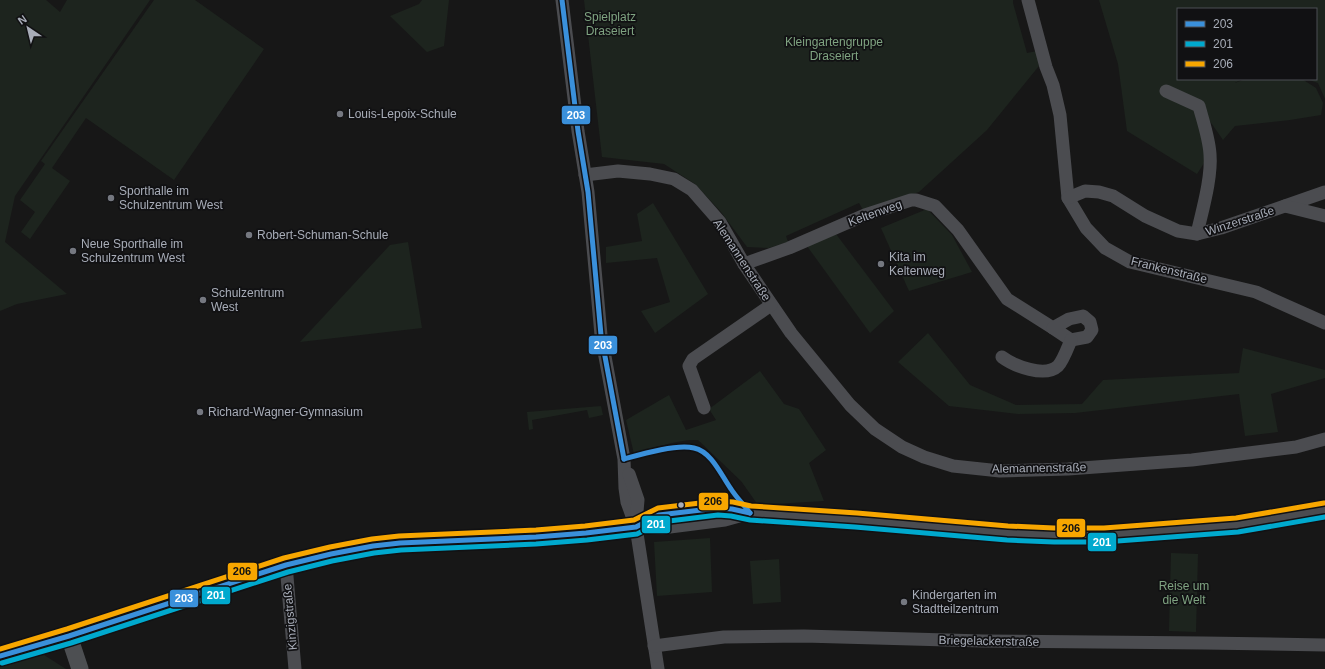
<svg xmlns="http://www.w3.org/2000/svg" width="1325" height="669" font-family="Helvetica,sans-serif">
<style>
.green{fill:#1d241e}
.lines{fill:none;stroke-linecap:round;stroke-linejoin:round}
.minor{stroke:#4b4c50;stroke-width:13}
.major{stroke:#4d4f52;stroke-width:17}
.bus-1-casing{stroke:#111113;stroke-width:8}
.bus-2-casing{stroke:#111113;stroke-width:8}
.bus-3-casing{stroke:#111113;stroke-width:8}
.bus-1{stroke:#3a90db;stroke-width:5}
.bus-2{stroke:#00a9ce;stroke-width:5}
.bus-3{stroke:#f7a600;stroke-width:5}
.poi-dot{fill:#757880;stroke:#111113;stroke-width:1.5}
.bus-dot{fill:#a8adb8;stroke:#111113;stroke-width:1.5}
.labels{text-anchor:middle;stroke-width:3.5;stroke-linejoin:round;paint-order:stroke}
.park-label{font-size:12px;fill:#7fa381;stroke:#111113}
.poi-label{font-size:12px;fill:#a8adb8;stroke:#111113;text-anchor:start}
.street-label{font-size:12px;fill:#a8adb8;stroke:#111113}
.line-badge{stroke:#111113;stroke-width:1.5}
.badge-label{font-size:11px;text-anchor:middle;font-weight:bold;fill:#fff}
.pale-badge-label{font-size:11px;text-anchor:middle;font-weight:bold;fill:#111}
</style>
<rect width="100%" height="100%" fill="#171717"/>
<g class="green">
<polygon points="0,0 46,0 60,12 67,0 150,0 15,196 5,242 67,294 17,304 0,311"/>
<polygon points="154,0 195,0 264,49 174,180 86,118 52,168 70,181 30,239 21,232 35,212 20,200 45,164 41,161"/>
<polygon points="422,0 449,0 444,46 427,52 390,16 419,4"/>
<polygon points="584,0 1013,0 1013,3 1027,53 1037,51 1039,66 987,130 919,192 863,210 859,203 786,236 788,242 769,248 747,247 721,212 695,184 664,164 602,157"/>
<polygon points="1099,0 1325,0 1325,99 1318,83 1306,79 1316,79 1316,9 1178,9 1178,79 1242,79 1235,83 1245,79 1302,79 1316,88 1323,103 1321,115 1290,120 1235,126 1223,140 1200,107 1210,154 1197,174 1127,131 1118,64"/>
<polygon points="653,203 708,294 655,333 641,311 670,302 657,258 606,263 606,247 642,241 637,214"/>
<polygon points="927,209 952,235 972,272 909,291 881,228"/>
<polygon points="836,234 894,311 870,333 807,246"/>
<polygon points="408,242 422,328 300,342 390,245"/>
<polygon points="928,333 970,385 1016,405 1082,404 1103,380 1239,373 1243,348 1325,370 1325,378 1271,394 1278,432 1245,436 1239,394 1075,413 1018,414 949,406 898,362"/>
<path d="M760 371 784 404 799 409 826 450 809 463 824 501 758 505 741 481 698 440C678 439 653 448 634 454L626 420 669 395 686 430 716 420 709 409Z"/>
<polygon points="601,406 603,415 589,418 587,410 532,420 533,429 529,430 527,412"/>
<polygon points="710,538 712,592 657,596 654,542"/>
<polygon points="1171,553 1198,554 1196,632 1169,631"/>
<polygon points="779,559 781,602 753,604 750,561"/>
<polygon points="44,655 66,669 0,669 0,664"/>
</g>
<g class="lines">
<g class="minor">
<polyline points="562,0 578,131 588,192 601,335 624,459 625,488 627,502 636,527 658,669"/>
<polyline points="1028,0 1046,67 1053,85 1060,115 1068,198 1086,228 1105,248 1130,262 1256,292 1325,323"/>
<path d="M1166 91 1199 106C1203 121 1209 138 1210 154 1212 178 1202 211 1197 234"/>
<polyline points="585,175 618,171 650,174 674,179 692,190 720,222 744,264 791,333 850,405 875,429 902,447 924,457 953,466 1000,471 1068,469 1192,460 1296,447 1325,439"/>
<polyline points="1068,198 1085,191 1099,192 1113,196 1145,216 1178,231 1197,234 1221,228 1325,192"/>
<polyline points="1285,206 1325,216"/>
<polyline points="744,264 789,248 865,215 911,200 916,200 935,206 958,230 1007,299 1053,328"/>
<polygon points="1083,316 1090,322 1092,330 1087,337 1071,340 1053,328 1069,319"/>
<path d="M1002 357C1014 366 1045 378 1058 366 1063 361 1068 347 1071 340"/>
<polyline points="704,408 689,366 693,359 771,305"/>
<polyline points="629,474 638,500 636,523"/>
<polyline points="637,526 659,515 718,508 732,509 750,513 856,520 1008,533 1054,535 1104,535 1165,531 1237,525 1325,510"/>
<polyline points="286,565 295,669"/>
<polyline points="654,646 724,637 804,636 983,641 1204,643 1325,645"/>
<polyline points="0,656 69,636 286,565 331,554 373,546 400,543 536,537 636,527 662,528 725,520 750,513"/>
</g>
<polyline class="major" points="69,636 80,669"/>
<defs>
<g id="bus-1">
<polyline points="562,0 578,131 588,192 601,335 624,459"/>
<path d="M624 459C642 454 676 444 694 448 712 452 721 475 731 489 736 497 744 505 750 513"/>
<polyline points="0,656 69,636 286,565 331,554 373,546 400,543 536,537 586,533 636,527 659,515 718,508 732,509 750,513"/>
</g>
<polyline id="bus-2" points="2,663 71,643 288,572 332,561 374,553 401,550 536,544 587,540 637,534 661,522 718,515 731,516 750,520 855,527 1007,540 1054,542 1104,542 1238,532 1325,517"/>
<polyline id="bus-3" points="0,649 67,629 284,558 330,547 372,539 399,536 536,530 585,526 634,520 658,508 717,501 733,502 751,506 857,513 1008,526 1054,528 1104,528 1236,518 1324,503"/>
</defs>
<use href="#bus-1" class="bus-1-casing"/>
<use href="#bus-2" class="bus-2-casing"/>
<use href="#bus-3" class="bus-3-casing"/>
<use href="#bus-1" class="bus-1"/>
<use href="#bus-2" class="bus-2"/>
<use href="#bus-3" class="bus-3"/>
</g>
<g class="poi-dot">
<circle cx="340" cy="114" r="4"/>
<circle cx="111" cy="198" r="4"/>
<circle cx="249" cy="235" r="4"/>
<circle cx="73" cy="251" r="4"/>
<circle cx="881" cy="264" r="4"/>
<circle cx="203" cy="300" r="4"/>
<circle cx="200" cy="412" r="4"/>
<circle cx="904" cy="602" r="4"/>
</g>
<circle class="bus-dot" cx="681" cy="505" r="3.5"/>
<g class="labels">
<g class="park-label">
<text x="610" y="21">Spielplatz<tspan x="610" dy="14">Draseiert</tspan></text>
<text x="834" y="46">Kleingartengruppe<tspan x="834" dy="14">Draseiert</tspan></text>
<text x="1184" y="590">Reise um<tspan x="1184" dy="14">die Welt</tspan></text>
</g>
<g class="poi-label">
<text x="348" y="118">Louis-Lepoix-Schule</text>
<text x="119" y="195">Sporthalle im<tspan x="119" dy="14">Schulzentrum West</tspan></text>
<text x="257" y="239">Robert-Schuman-Schule</text>
<text x="81" y="248">Neue Sporthalle im<tspan x="81" dy="14">Schulzentrum West</tspan></text>
<text x="889" y="261">Kita im<tspan x="889" dy="14">Keltenweg</tspan></text>
<text x="211" y="297">Schulzentrum<tspan x="211" dy="14">West</tspan></text>
<text x="208" y="416">Richard-Wagner-Gymnasium</text>
<text x="912" y="599">Kindergarten im<tspan x="912" dy="14">Stadtteilzentrum</tspan></text>
</g>
<g class="street-label">
<text transform="translate(875 213) rotate(-20)" y="4">Keltenweg</text>
<text transform="translate(1240 221) rotate(-18)" y="4">Winzerstraße</text>
<text transform="translate(742 260) rotate(57)" y="4">Alemannenstraße</text>
<text transform="translate(1169 270) rotate(14)" y="4">Frankenstraße</text>
<text transform="translate(1039 468) rotate(-1)" y="4">Alemannenstraße</text>
<text transform="translate(290 617) rotate(-95)" y="4">Kinzigstraße</text>
<text transform="translate(989 641) rotate(1)" y="4">Briegelackerstraße</text>
</g>
</g>
<g class="line-badge">
<rect x="561" y="105" width="30" height="20" rx="4" fill="#3a90db"/>
<rect x="588" y="335" width="30" height="20" rx="4" fill="#3a90db"/>
<rect x="698" y="492" width="31" height="19" rx="4" fill="#f7a600"/>
<rect x="641" y="515" width="30" height="19" rx="4" fill="#00a9ce"/>
<rect x="1056" y="518" width="30" height="20" rx="4" fill="#f7a600"/>
<rect x="1087" y="532" width="30" height="20" rx="4" fill="#00a9ce"/>
<rect x="227" y="562" width="31" height="19" rx="4" fill="#f7a600"/>
<rect x="201" y="586" width="30" height="19" rx="4" fill="#00a9ce"/>
<rect x="169" y="589" width="30" height="19" rx="4" fill="#3a90db"/>
</g>
<g class="badge-label">
<text x="576" y="119">203</text>
<text x="603" y="349">203</text>
<text x="656" y="528">201</text>
<text x="1102" y="546">201</text>
<text x="216" y="599">201</text>
<text x="184" y="602">203</text>
</g>
<g class="pale-badge-label">
<text x="713" y="505">206</text>
<text x="1071" y="532">206</text>
<text x="242" y="575">206</text>
</g>
<rect x="1177" y="8" width="140" height="72" fill="#111113" stroke="#4d4f55"/>
<rect x="1185" y="21" width="20" height="6" fill="#3a90db" stroke="#4d4f55"/>
<text x="1213" y="28" font-size="12" fill="#a8adb8">203</text>
<rect x="1185" y="41" width="20" height="6" fill="#00a9ce" stroke="#4d4f55"/>
<text x="1213" y="48" font-size="12" fill="#a8adb8">201</text>
<rect x="1185" y="61" width="20" height="6" fill="#f7a600" stroke="#4d4f55"/>
<text x="1213" y="68" font-size="12" fill="#a8adb8">206</text>
<g transform="translate(28 28) rotate(325)" stroke="#111113" stroke-width="3" paint-order="stroke">
<path d="M0-3L7 15L0 10L-7 15Z" fill="#a8adb8"/>
<text y="-6" font-size="11" font-weight="bold" text-anchor="middle" fill="#a8adb8">N</text>
</g>
</svg>
